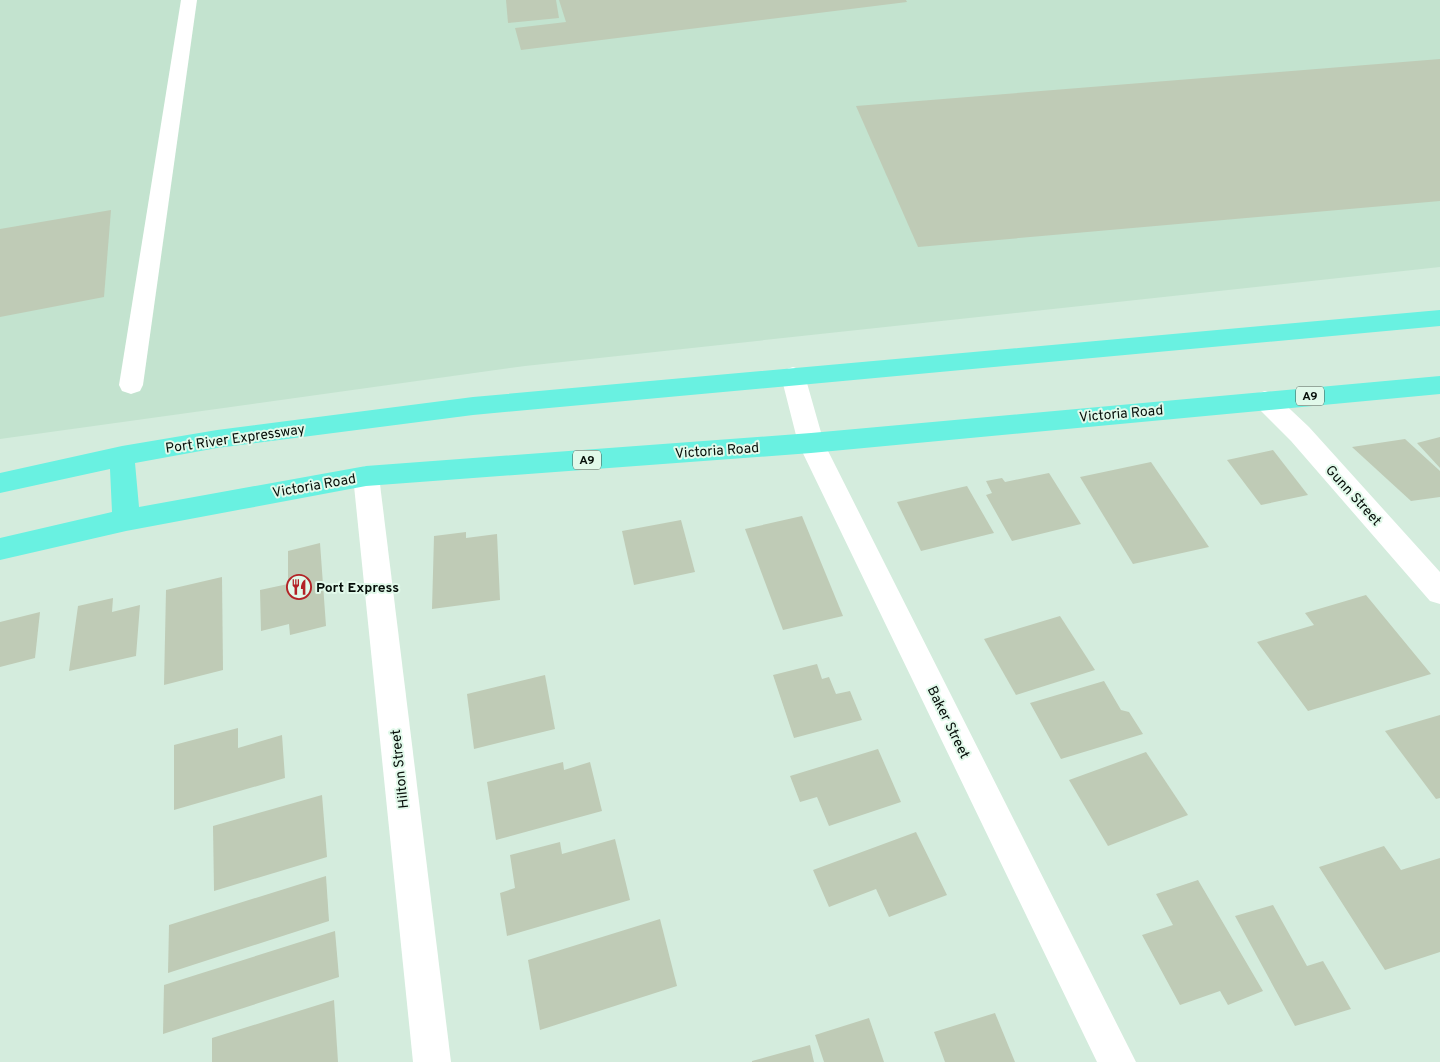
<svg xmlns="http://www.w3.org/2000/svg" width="1440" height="1062" font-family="Overpass,sans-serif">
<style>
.built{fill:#c3e3cf}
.building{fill:#bfcbb6}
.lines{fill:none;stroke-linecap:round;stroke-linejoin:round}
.minor{fill:#fff;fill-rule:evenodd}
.highway{fill:#69f1e1;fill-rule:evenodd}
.labels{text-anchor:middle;stroke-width:4;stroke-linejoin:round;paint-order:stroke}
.shield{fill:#e1f9ea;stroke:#48544c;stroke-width:1}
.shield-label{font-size:12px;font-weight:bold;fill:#060e09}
.street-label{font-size:14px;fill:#060e09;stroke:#e1f9ea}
.poi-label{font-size:14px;font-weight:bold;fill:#060e09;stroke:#e1f9ea;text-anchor:start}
</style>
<rect width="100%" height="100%" fill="#d4ecdd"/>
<polygon class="built" points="0,0 1440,0 1440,267 525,366 0,439"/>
<g class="building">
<polygon points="506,0 556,0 559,18 508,23"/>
<polygon points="559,0 906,0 907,2 521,50 515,28 566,22"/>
<polygon points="1440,59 1440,201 918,247 856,106"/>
<polygon points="111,210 104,297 0,317 0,229"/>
<polygon points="1440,437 1440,468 1417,443"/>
<polygon points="1405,439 1440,471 1440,497 1411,501 1352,447"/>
<polygon points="1273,450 1308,495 1261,505 1227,460"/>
<polygon points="1151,462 1209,547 1133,564 1080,477"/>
<polygon points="1049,473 1081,524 1012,541 986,495 992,493 986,481 1002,478 1005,482"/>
<polygon points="967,486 994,533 921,551 897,502"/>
<polygon points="802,516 843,616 783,630 745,529"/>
<polygon points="681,520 695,572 634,585 622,531"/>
<polygon points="466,532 466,538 497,534 500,600 432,609 434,536"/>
<polygon points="320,543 326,626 290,635 289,624 261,631 260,590 288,584 288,551"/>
<polygon points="222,577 223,670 164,685 166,590"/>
<polygon points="1366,595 1431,674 1308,711 1257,642 1314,625 1305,613"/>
<polygon points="113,598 112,612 140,605 136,656 69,671 78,606"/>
<polygon points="40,612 35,658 0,667 0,622"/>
<polygon points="1060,616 1095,670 1016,695 984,639"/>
<polygon points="817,664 822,679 829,677 836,694 850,691 862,720 794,738 773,675"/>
<polygon points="545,675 555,729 474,749 467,694"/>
<polygon points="1104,681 1121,710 1129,712 1143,734 1061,759 1030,703"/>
<polygon points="1440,715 1440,798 1436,799 1385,731"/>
<polygon points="238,728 238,748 282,735 285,778 174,810 174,745"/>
<polygon points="878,749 901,802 829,826 817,797 800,802 790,776"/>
<polygon points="1146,752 1188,815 1108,846 1069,780"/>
<polygon points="563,762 564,770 590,762 602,811 496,840 487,782"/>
<polygon points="322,795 327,857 214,891 213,826"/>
<polygon points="916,832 947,895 889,917 876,889 829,907 813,870"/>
<polygon points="615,839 630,900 507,936 500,893 515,888 510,855 560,842 562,854"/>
<polygon points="1384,846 1401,870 1440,858 1440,952 1385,970 1319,867"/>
<polygon points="326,876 329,921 168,973 169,925"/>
<polygon points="1198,880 1263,991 1228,1005 1220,991 1180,1005 1142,935 1173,925 1156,894"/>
<polygon points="1273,905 1307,966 1323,961 1351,1009 1295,1026 1235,916"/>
<polygon points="660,919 677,986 540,1030 528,960"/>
<polygon points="335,931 339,977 163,1034 164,985"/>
<polygon points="334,1000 338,1062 212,1062 212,1038"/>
<polygon points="995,1013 1015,1062 945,1062 934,1032"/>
<polygon points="869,1018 884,1062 824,1062 815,1035"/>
<polygon points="810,1045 814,1062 752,1062 752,1061"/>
</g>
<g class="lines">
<g class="minor">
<polygon points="181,0 197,0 143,385 140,391 131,394 122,391 119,385"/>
<polygon points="793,367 802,370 805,376 824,443 1136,1062 1097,1062 798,443 781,376 784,370"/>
<polygon points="1265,391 1274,394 1309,427 1440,572 1440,604 1430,601 1291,441 1256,406 1253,400 1256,394"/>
<polygon points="366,466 375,469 379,476 451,1062 413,1062 353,476 357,469"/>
</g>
<polygon class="highway" points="1440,310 1440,326 473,415 217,448 135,463 139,507 366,466 811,433 1440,376 1440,394 811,453 366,486 126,531 0,560 0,538 112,512 110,469 0,493 0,473 122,446 217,430 473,397"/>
</g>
<defs>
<symbol id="restaurant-ring" viewBox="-11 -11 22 22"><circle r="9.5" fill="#e1f9ea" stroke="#b32226" stroke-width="1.5"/><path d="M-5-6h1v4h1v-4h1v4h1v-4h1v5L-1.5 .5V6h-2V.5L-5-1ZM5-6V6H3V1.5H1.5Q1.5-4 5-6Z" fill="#b32226"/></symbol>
</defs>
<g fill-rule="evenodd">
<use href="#restaurant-ring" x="285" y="573" width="28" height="28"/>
</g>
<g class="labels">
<g class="shield">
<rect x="1296" y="386.5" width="28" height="19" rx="4"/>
<rect x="573" y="450.5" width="28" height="19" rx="4"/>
</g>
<g class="shield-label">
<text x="1310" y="400">A9</text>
<text x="587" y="464">A9</text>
</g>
<g class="street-label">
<text transform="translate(1121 413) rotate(-5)" y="5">Victoria Road</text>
<text transform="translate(235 438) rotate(-8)" y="5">Port River Expressway</text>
<text transform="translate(717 450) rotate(-4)" y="5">Victoria Road</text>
<text transform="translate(314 485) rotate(-10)" y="5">Victoria Road</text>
<text transform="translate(1354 495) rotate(48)" y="5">Gunn Street</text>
<text transform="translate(949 722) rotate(64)" y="5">Baker Street</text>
<text transform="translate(399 769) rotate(-96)" y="5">Hilton Street</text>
</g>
<g class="poi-label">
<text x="316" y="592">Port Express</text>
</g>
</g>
</svg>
